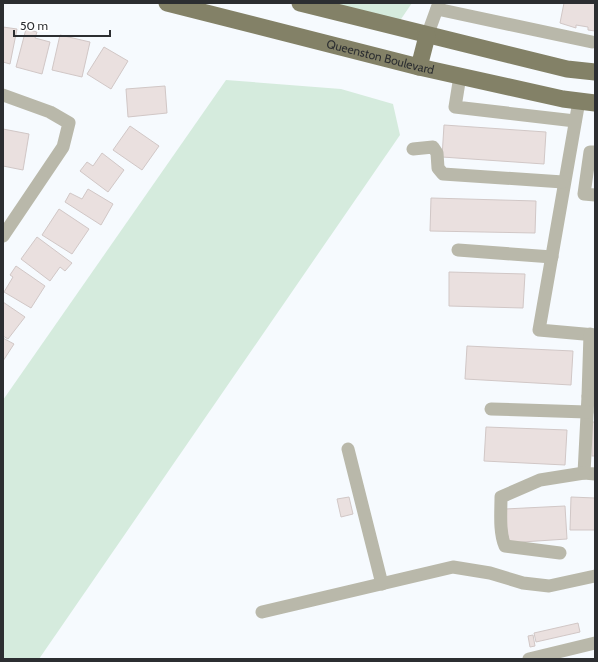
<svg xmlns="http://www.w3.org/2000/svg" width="598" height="662" font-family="Cabin,sans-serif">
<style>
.green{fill:#d5ebdd}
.building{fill:#eae0df;stroke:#d1c7c6}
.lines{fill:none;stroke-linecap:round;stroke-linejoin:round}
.minor{stroke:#b9b8aa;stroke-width:13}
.major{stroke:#838167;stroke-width:17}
.labels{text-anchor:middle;stroke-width:4;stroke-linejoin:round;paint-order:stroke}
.street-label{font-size:12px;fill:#2c2e31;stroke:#fff}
</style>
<rect width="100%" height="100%" fill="#f6fafe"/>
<g class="green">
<polygon points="325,3 412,3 399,22"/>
<polygon points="226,80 341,89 393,104 400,135 39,659 3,659 3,400"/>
</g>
<g class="building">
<polygon points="564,3 595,3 595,31 588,30 588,27 576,25 576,28 560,23"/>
<polygon points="3,27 17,29 10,64 3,62"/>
<polygon points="26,29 37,32 35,38 50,42 42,74 16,67"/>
<polygon points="60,35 90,42 82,77 52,70"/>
<polygon points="104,47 128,61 111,89 87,74"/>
<polygon points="165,86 167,113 128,117 126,89"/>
<polygon points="444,125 546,132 544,164 442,157"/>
<polygon points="130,126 159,146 142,170 113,150"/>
<polygon points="3,129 29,134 23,170 3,166"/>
<polygon points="102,153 124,170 108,192 80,171 87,162 93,166"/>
<polygon points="88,189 113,204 101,225 65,202 70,193 82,199"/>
<polygon points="431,198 536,201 535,233 430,231"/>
<polygon points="59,209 89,229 72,254 42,235"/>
<polygon points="37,237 72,263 65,271 60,267 50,281 21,259"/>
<polygon points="16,266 45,286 31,308 4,292 13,277 10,275"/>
<polygon points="449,272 525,274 523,308 449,306"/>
<polygon points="3,302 25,317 8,339 3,336"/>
<polygon points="3,338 14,344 3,361"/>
<polygon points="467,346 573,351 571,385 465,379"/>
<rect x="592" y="422" width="3" height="34"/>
<polygon points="486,427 567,430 565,465 484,461"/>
<polygon points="349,497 353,514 341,517 337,499"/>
<polygon points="571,497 595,498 595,530 570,530"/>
<polygon points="565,506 567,539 507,543 505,509"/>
<polygon points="578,623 580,632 536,642 534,633"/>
<polygon points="533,635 535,646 530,647 528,636"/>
</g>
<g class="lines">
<g class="minor">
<polyline points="437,9 592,42"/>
<polyline points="427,36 439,3"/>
<polyline points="460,76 455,107 575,121"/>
<polyline points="3,95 50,112 69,123 63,147 3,236"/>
<polyline points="579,101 539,330 595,335"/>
<polyline points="413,149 433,147 437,153 438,168 443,174 563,182"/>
<polyline points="595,152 590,152 584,194 595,195"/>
<polyline points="458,250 552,257"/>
<polyline points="590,334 588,396 595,397"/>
<polyline points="588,396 584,473 595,474"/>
<polyline points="491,409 587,412"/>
<polyline points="348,449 382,584"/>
<path d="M560 553 505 546C499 532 501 512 501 497L540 480 584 473"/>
<polyline points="262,612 453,567 490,573 523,583 549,586 595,576"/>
<polyline points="529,659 595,643"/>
</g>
<g class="major">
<path id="s1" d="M167 3 419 67 563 99 595 103"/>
<polyline points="300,3 567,69 595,72"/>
<polyline points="419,67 427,36"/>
</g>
</g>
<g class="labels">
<g class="street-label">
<text dy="4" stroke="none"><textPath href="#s1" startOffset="220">Queenston Boulevard</textPath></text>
</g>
</g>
<rect width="598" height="662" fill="none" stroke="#2c2e31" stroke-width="8"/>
<path d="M14 30v6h96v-6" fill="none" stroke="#2c2e31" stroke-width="2"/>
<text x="20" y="30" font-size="12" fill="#2c2e31" stroke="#ffffff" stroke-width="3" paint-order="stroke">50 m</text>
</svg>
